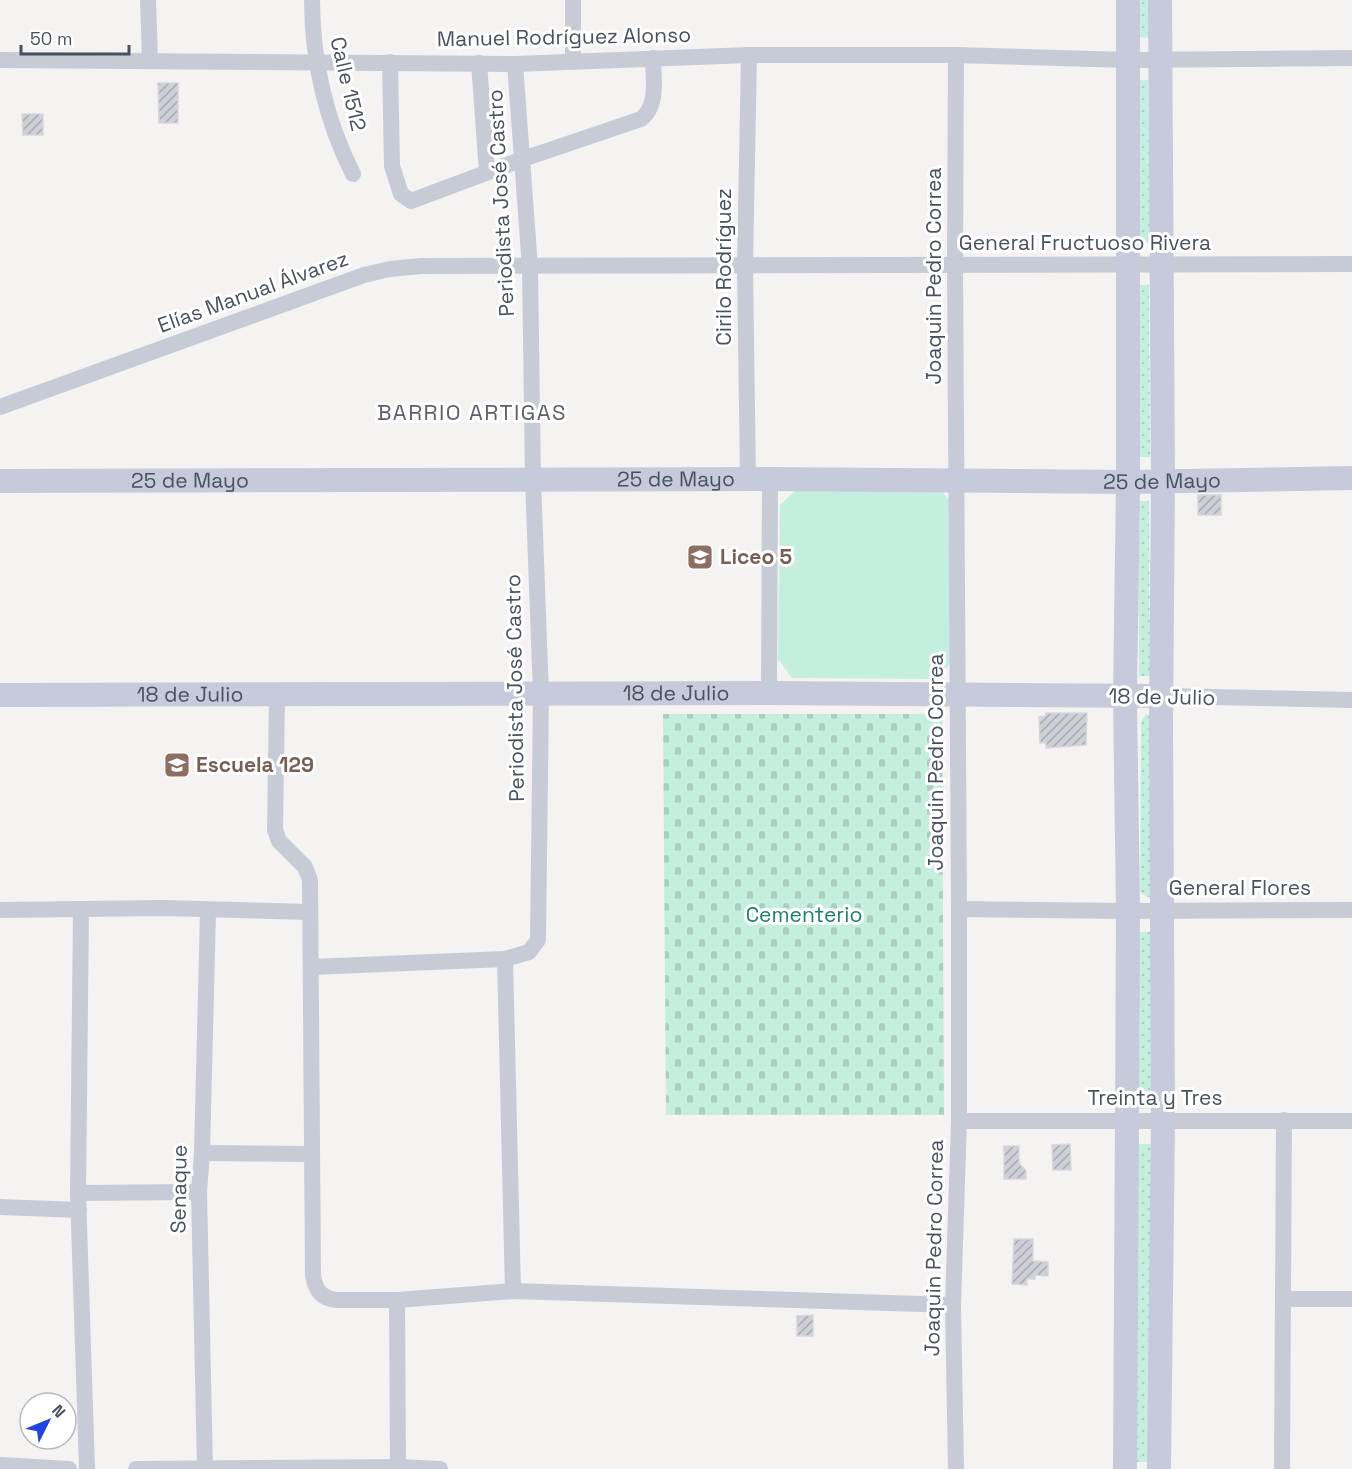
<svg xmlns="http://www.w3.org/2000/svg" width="1352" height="1469" font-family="'Space Grotesk',sans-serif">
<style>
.grass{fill:url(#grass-dots)}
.cemetery{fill:url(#cemetery-stones)}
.park{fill:#c4efdf}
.building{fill:url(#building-hatch);stroke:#d6d7dd;stroke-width:1.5}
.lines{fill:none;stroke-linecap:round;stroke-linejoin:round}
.street{stroke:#c7cbd6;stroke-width:16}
.secondary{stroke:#c6cada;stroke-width:24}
.labels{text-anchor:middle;stroke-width:6;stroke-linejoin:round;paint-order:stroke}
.street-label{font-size:21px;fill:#4a505f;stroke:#fff}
.education-label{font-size:21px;font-weight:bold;fill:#785e54;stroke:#fff;text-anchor:start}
.park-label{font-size:21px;fill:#1b8067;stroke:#fff}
.neighbourhood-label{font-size:22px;letter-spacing:1.5px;fill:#5f6067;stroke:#fff}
</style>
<defs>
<pattern id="grass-dots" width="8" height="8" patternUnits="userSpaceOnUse" patternTransform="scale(1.5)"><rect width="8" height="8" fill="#c4efdf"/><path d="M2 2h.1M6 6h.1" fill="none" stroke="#aacfc2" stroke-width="1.8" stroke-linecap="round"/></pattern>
<pattern id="cemetery-stones" width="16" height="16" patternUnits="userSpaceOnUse" patternTransform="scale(1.5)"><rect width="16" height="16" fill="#c4efdf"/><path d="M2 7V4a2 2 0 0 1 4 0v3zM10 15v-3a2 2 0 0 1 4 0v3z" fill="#aacfc2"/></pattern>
<pattern id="building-hatch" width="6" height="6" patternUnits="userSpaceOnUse" patternTransform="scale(1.5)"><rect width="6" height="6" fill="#cfd0d7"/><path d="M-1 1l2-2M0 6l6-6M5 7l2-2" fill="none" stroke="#aaabb2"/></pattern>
</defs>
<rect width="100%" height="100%" fill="#f4f3f2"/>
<g class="grass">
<polygon points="1139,0 1149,0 1149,38 1139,37"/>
<polygon points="1136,80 1148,80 1150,243 1139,243"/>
<polygon points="1137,285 1149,285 1150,457 1139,457"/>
<polygon points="1138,501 1149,501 1150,676 1139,676"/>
<polygon points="1146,714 1153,717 1152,897 1148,897 1142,894 1140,890 1141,722"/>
<rect x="1139" y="932" width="15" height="177"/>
<polygon points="1138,1144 1153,1144 1152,1462 1136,1462"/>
</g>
<polygon class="cemetery" points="663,714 942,714 944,1115 666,1115"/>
<polygon class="park" points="796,490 941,490 951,503 950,663 939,679 792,678 778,659 780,505"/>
<g class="building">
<polygon points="158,83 178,83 178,123 159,123"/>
<polygon points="22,114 43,114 43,135 23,135"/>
<rect x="1198" y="495" width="23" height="20"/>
<polygon points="1046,713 1087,713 1086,745 1046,748 1046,743 1040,743 1039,717 1045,716"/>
<polygon points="1070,1144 1071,1170 1053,1170 1052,1145"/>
<polygon points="1004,1146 1019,1146 1019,1163 1026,1171 1026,1179 1004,1179"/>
<polygon points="1014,1239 1033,1239 1033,1261 1048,1262 1048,1276 1035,1275 1035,1279 1027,1279 1027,1285 1012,1284"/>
<polygon points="813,1315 813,1336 797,1336 797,1316"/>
</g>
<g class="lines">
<g class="street">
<polyline points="148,0 150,61"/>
<path d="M312 0C312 60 326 121 353 174"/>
<polyline points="573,0 573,60"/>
<polyline points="0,60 515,64 749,55 956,55 1128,60 1352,58"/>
<path d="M390 62 392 166 401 194 411 201 523 159 641 119C659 106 653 77 653 58"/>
<polyline points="479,63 487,172"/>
<polyline points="0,407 364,275 390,269 421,266 1352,264"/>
<polyline points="748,479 745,266 749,55"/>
<polyline points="769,693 770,479"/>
<path d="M277 696 275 830 279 841 305 867 310 880 313 1275C315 1290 322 1299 337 1300H397L513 1291 953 1305"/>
<polyline points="1162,696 1352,700"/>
<polyline points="81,909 78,1193 87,1469"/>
<polyline points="959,909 1128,911 1352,910"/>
<polyline points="0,910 163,908 310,912"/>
<polyline points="505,959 513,1291"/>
<polyline points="311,967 505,959 529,952 538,940 541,694 533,480 530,267 515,64"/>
<polyline points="959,1121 1352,1121"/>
<polyline points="202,1153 311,1154"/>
<polyline points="78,1193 199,1192"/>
<polyline points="0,1207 79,1210"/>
<polyline points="1283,1299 1352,1299"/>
<polyline points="397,1300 398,1469"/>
<polyline points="0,1465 69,1469"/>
<polyline points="136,1469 398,1467 440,1469"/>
<polyline points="205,1469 199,1192 202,1153 208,911"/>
<polyline points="956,1469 953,1305 959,1121 959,909 955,265 956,55"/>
<polyline points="1282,1469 1284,1120"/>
</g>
<g class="secondary">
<path id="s1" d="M0 481 770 479 1128 482 1352 478"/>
<path id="s2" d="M0 695 769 693 1162 696"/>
<polyline points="1125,1469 1127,1121 1128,911 1125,697 1128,482 1128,0"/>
<polyline points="1159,1469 1163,1121 1161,724 1163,481 1160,0"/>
</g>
</g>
<defs>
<symbol id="school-square" viewBox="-11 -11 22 22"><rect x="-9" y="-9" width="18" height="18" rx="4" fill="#8d6e63" stroke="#fff"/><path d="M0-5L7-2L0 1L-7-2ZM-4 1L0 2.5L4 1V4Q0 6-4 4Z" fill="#fff"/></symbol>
</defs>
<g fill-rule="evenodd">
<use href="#school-square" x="685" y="542" width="30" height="30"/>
<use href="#school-square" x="162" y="750" width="30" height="30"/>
</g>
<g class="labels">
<g class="street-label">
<text transform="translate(564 37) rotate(-1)" y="7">Manuel Rodríguez Alonso</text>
<text transform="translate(348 84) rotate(77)" y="7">Calle 1512</text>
<text transform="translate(501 203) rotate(-93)" y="7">Periodista José Castro</text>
<text x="1085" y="250">General Fructuoso Rivera</text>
<text transform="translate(724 267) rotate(-90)" y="7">Cirilo Rodríguez</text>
<text transform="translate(934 276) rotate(-90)" y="7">Joaquin Pedro Correa</text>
<text transform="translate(253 292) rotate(-20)" y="7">Elías Manual Álvarez</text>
<text dy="7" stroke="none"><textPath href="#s1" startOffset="676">25 de Mayo</textPath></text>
<text dy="7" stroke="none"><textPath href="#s1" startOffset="190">25 de Mayo</textPath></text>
<text dy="7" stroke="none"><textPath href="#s1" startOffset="1162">25 de Mayo</textPath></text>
<text transform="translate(515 688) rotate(-91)" y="7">Periodista José Castro</text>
<text dy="7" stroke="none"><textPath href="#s2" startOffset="676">18 de Julio</textPath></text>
<text dy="7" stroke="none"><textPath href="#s2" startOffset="190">18 de Julio</textPath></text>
<text transform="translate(1162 697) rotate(1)" y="7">18 de Julio</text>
<text transform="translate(936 762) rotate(-90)" y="7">Joaquin Pedro Correa</text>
<text x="1240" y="895">General Flores</text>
<text x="1155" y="1105">Treinta y Tres</text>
<text transform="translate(179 1189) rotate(-89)" y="7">Senaque</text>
<text transform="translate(934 1248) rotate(-89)" y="7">Joaquin Pedro Correa</text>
</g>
<g class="education-label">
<text x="720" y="564">Liceo 5</text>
<text x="196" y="772">Escuela 129</text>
</g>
<g class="park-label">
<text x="804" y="922">Cementerio</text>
</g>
<g class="neighbourhood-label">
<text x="472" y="420">BARRIO ARTIGAS</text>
</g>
</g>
<g transform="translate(48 1421) rotate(47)"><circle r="28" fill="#ffffff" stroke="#b7b9bf" stroke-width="1.5"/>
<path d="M0-4.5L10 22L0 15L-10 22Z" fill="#2144e0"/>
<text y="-9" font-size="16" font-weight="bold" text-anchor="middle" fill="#4a505f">N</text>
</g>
<path d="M21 45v9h108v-9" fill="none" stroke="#4a505f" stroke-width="3"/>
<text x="30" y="45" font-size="18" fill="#4a505f" stroke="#ffffff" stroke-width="4.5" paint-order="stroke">50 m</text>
</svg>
